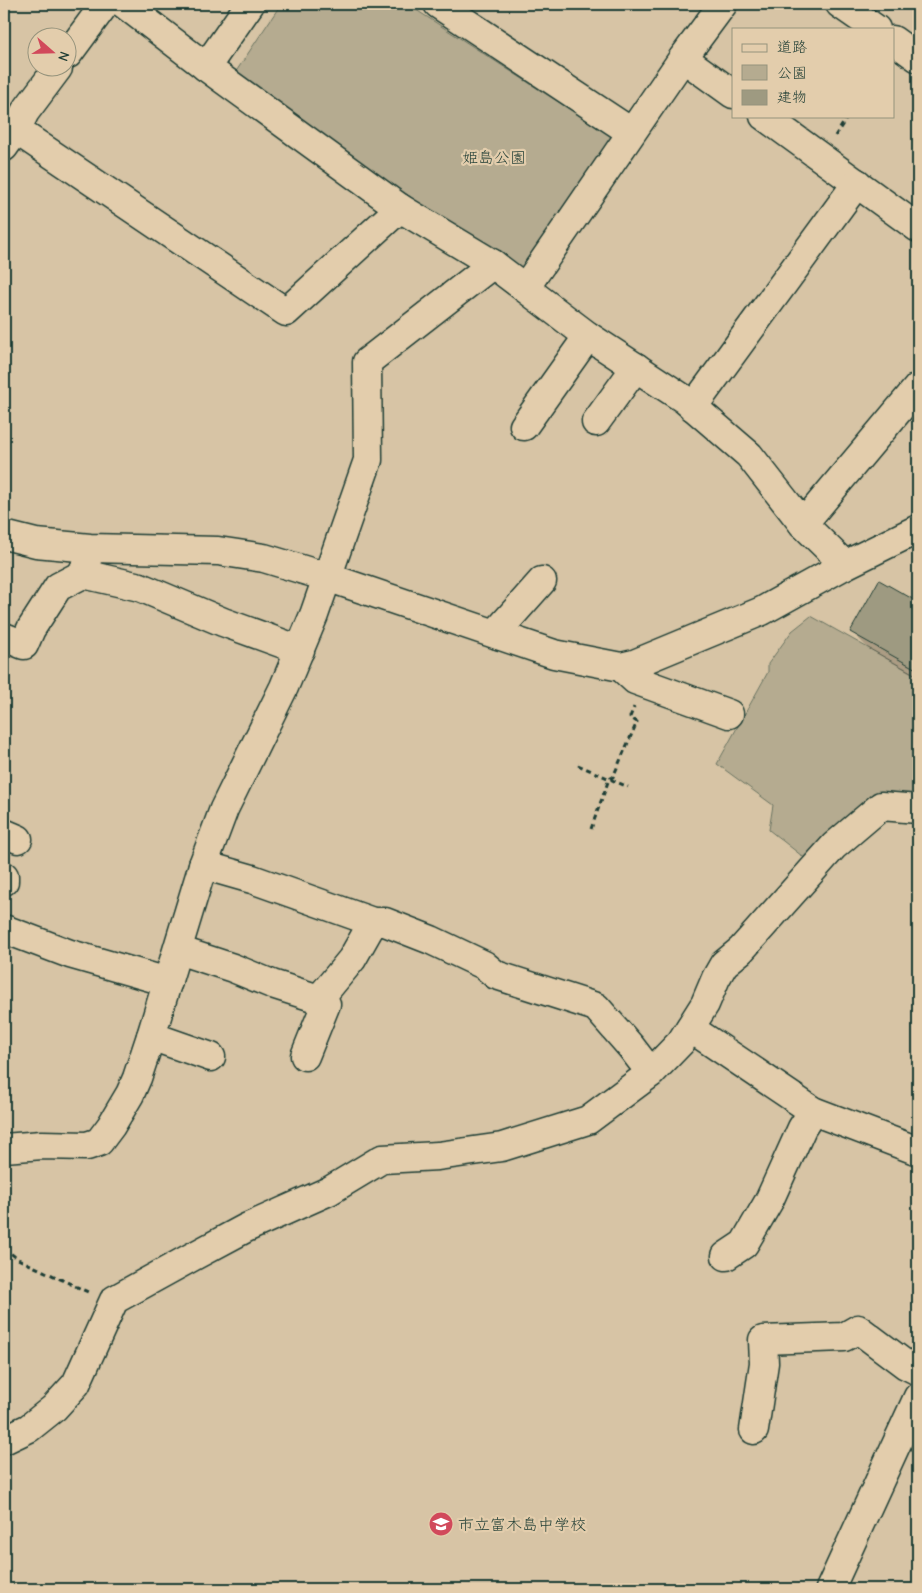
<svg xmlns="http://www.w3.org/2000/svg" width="922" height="1593" font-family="'Comic Neue','Klee One',sans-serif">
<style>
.green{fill:#b5ab90;stroke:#6a7462}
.shadow{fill:#0003}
.building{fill:#9e9a81;stroke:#1f3d34}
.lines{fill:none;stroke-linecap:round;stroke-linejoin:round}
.minor-casing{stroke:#1f3d34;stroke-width:31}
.major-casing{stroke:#1f3d34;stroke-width:31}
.path{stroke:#1f3d34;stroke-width:3;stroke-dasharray:5 4;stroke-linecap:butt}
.minor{stroke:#e3cdac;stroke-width:28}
.major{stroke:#e3cdac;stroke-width:28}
.labels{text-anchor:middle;stroke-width:4.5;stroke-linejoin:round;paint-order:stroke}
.park-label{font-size:16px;fill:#264239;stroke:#e3cdac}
.poi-label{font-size:16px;fill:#1f3d34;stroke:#e3cdac;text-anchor:start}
</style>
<rect width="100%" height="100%" fill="#d7c4a5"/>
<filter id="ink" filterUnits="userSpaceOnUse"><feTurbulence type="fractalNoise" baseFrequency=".02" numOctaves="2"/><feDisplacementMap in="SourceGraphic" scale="10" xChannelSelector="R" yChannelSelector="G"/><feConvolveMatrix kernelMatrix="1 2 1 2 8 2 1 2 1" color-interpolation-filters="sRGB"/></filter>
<g filter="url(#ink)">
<g class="green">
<polygon points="281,4 407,4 614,138 525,275 233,76"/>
<polygon points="811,616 918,676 918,778 915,795 807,860 769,830 773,805 717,764 768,672 768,664 792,631"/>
</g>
<polygon class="shadow" points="880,582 918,604 918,677 869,649 852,632"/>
<polygon class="building" points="879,580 918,602 918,670 850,632"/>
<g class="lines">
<defs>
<g id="minor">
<polyline points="124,4 206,67 400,208 493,264 588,336 684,399 749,455 803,524 845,565"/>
<polyline points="438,4 622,126"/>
<polyline points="68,54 105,4"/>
<polyline points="683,58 733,94"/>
<polyline points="206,67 250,4"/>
<polyline points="764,116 918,228"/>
<polyline points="16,130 286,312 400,208"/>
<polyline points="4,147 16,130 25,112 58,68"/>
<polyline points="525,288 683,58 723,4"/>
<polyline points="693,407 857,183"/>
<polyline points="596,422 636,367"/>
<polyline points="524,426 588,336"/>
<polyline points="803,524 918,387"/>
<polyline points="4,535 36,543 90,548 218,551 264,558 327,577 554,654 621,667 634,664 762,611 845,565 918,529"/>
<polyline points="83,574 140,587 223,622 300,650"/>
<polyline points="498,635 502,626 542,581"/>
<polyline points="4,637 24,645 31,629 58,587 83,574 88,556"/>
<polyline points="621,667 635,680 729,714"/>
<polyline points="4,833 18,839"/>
<polyline points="203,865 252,879 373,922 385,922 431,940 484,965 496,975 596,1007 631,1047 651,1073"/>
<polyline points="4,876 4,881"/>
<polyline points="4,929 70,954 168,982"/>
<polyline points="178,950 233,968 272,984 319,999 352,959 373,922"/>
<polyline points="690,1028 813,1111 918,1151"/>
<polyline points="151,1036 211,1057"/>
<polyline points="305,1056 326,1004 319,999"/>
<polyline points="4,1148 42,1145 87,1146 99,1142 111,1126 130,1094 137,1078 151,1036 203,865 224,809 284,687 314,615 368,460 367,362 493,264"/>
<polyline points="726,1256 744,1244 769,1201 802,1128 813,1111"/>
<polyline points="754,1430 764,1363 763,1340 844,1337 858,1329 906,1365 918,1371"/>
<polyline points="4,1440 29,1428 54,1408 76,1384 114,1300 192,1257 246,1228 329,1191 382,1159 438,1156 502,1147 588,1120 651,1073 681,1042 705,1004 716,978 724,964 741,950 834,846 881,806 918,809"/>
<polyline points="830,1589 918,1397"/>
</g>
<g id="major">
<polyline points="840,4 876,29"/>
<polyline points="893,40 918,58"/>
</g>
</defs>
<use href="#minor" class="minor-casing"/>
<use href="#major" class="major-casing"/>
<g class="path">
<polyline points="835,136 848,116"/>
<polyline points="578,765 628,787"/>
<polyline points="591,829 609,779 613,777 637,722 630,717 634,707"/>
<polyline points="4,1248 18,1259 90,1293"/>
</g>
<use href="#minor" class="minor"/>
<use href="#major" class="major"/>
</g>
</g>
<defs>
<symbol id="school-disc" viewBox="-11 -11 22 22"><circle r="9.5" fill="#d1495b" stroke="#e3cdac"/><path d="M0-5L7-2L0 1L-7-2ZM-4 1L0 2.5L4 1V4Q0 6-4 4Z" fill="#fff"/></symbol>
</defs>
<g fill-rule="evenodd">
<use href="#school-disc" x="427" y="1510" width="28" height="28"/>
</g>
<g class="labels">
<g class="park-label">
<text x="494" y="163">姫島公園</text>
</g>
<g class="poi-label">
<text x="458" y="1530">市立富木島中学校</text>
</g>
</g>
<rect width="922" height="1593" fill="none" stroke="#e3cdac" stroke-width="20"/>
<rect x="10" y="10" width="902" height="1573" fill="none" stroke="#1f3d34" stroke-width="2" filter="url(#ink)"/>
<rect x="732" y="28" width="162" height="90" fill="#e3cdac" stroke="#95937c"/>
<rect x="742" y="44" width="25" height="8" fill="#e3cdac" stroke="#95937c"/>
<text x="777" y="52" font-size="15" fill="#1f3d34">道路</text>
<rect x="742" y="65" width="25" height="15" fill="#b5ab90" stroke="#95937c"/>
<text x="777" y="78" font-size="15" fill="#1f3d34">公園</text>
<rect x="742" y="90" width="25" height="15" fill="#9e9a81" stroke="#95937c"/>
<text x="777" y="102" font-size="15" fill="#1f3d34">建物</text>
<g transform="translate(52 52) rotate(110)"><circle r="24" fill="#e3cdac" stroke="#95937c"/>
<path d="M0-4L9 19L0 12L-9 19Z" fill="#d1495b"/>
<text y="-8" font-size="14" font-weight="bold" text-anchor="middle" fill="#1f3d34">N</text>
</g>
</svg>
